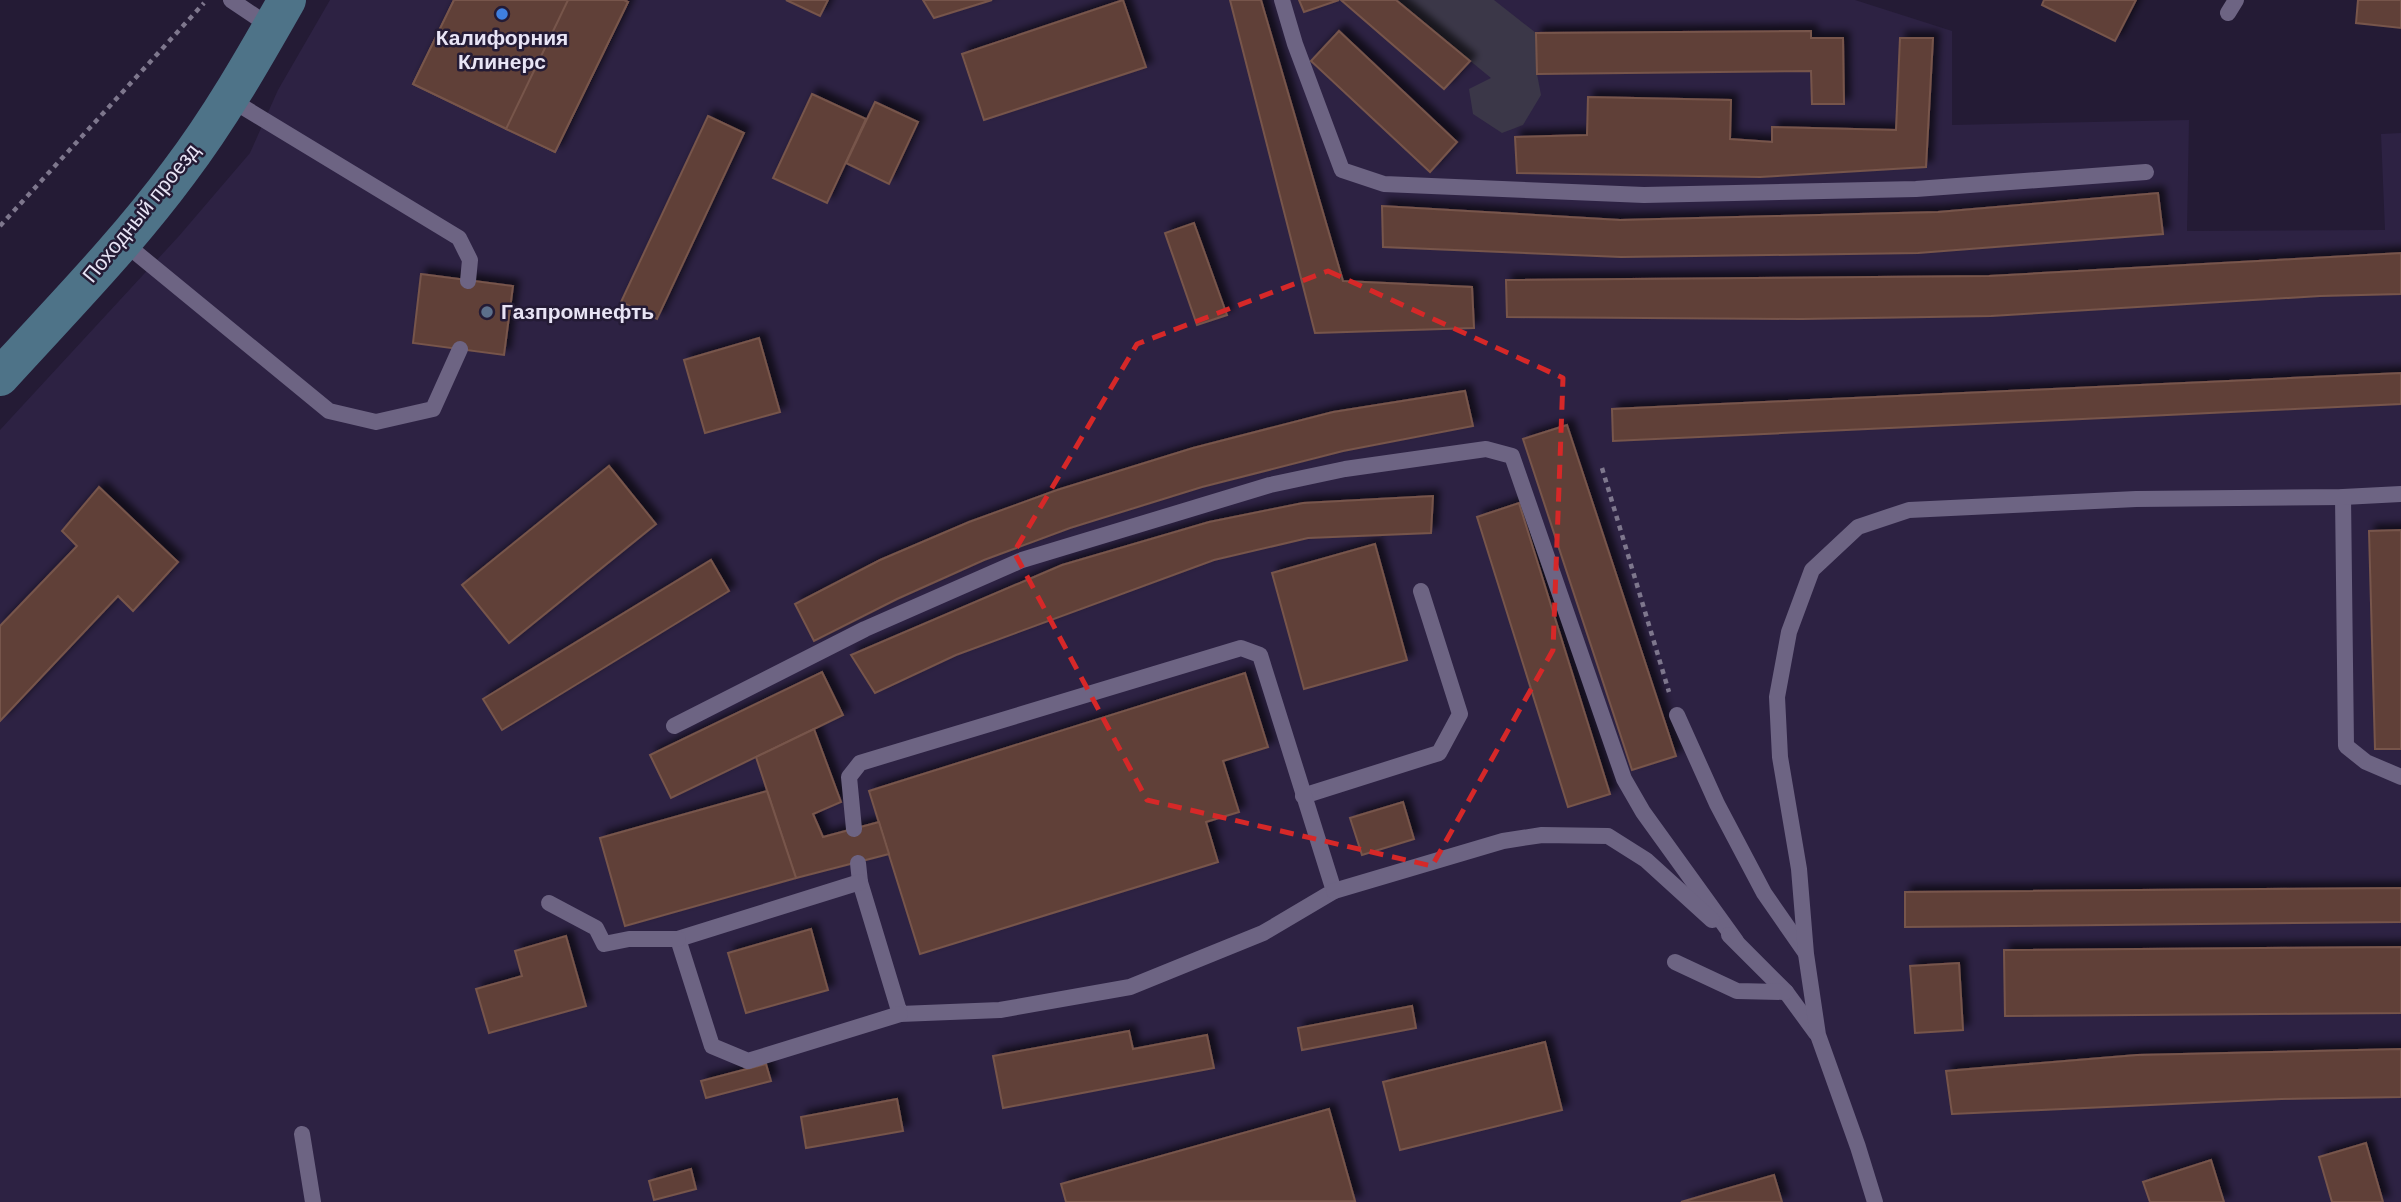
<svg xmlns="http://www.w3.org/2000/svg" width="2401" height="1202" font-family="'DM Sans',sans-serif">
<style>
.built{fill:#2d2243}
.green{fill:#3b3748}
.building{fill:#614137;stroke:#77554b;stroke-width:2;filter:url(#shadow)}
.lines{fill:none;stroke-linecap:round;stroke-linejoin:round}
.path{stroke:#7e778d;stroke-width:4.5;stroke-dasharray:5 5;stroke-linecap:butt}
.lane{stroke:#6d6483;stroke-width:16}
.secondary{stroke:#4e7388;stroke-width:38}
.marked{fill:none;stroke:#d62828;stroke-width:5;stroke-dasharray:14 9;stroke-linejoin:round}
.shop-dot{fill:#3f7fe0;stroke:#241b35;stroke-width:2.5}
.service-dot{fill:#5c6f8a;stroke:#241b35;stroke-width:2.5}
.labels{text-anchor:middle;stroke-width:5;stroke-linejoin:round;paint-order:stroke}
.poi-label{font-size:21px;font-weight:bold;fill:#e8e4f5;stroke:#241b35}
.street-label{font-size:21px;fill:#e8e4f5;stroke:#241b35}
</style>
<defs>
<filter id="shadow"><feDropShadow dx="6" dy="-6" stdDeviation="3.5" flood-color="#0009"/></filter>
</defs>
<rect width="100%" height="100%" fill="#241b35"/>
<polygon class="built" points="330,0 1855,0 1952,31 1952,125 2189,120 2187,231 2385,230 2381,134 2401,133 2401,1202 0,1202 0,430 179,236 250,153 278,90"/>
<polygon class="green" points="1396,0 1494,0 1536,33 1537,74 1541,95 1523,125 1502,133 1473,114 1469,89 1491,78"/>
<g class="building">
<polygon points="454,0 568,0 506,129 413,84"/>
<polygon points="454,0 624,0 628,2 555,152 413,84"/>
<polygon points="568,0 624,0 628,2 555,152 506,129"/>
<polygon points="786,0 828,0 820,16"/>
<polygon points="923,0 992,0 934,18"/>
<polygon points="1123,0 1146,67 984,120 962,54"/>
<polygon points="1230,0 1261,0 1343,281 1472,287 1474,328 1315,333"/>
<polygon points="1299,0 1339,0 1304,12"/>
<polygon points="1341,0 1396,0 1470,61 1444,89"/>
<polygon points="2044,0 2136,0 2115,41 2042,5"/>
<polygon points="2358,0 2401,0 2401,28 2356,23"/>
<polygon points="1339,31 1457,142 1430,172 1311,61"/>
<polygon points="1811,31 1811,38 1843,38 1844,104 1812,104 1811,71 1537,74 1536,33"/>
<polygon points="1900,38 1933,38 1926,167 1760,177 1517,173 1515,137 1587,135 1588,97 1731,100 1730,139 1772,142 1772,127 1896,130"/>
<polygon points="812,94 866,119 827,203 773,178"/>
<polygon points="875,102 918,122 889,184 846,163"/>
<polygon points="708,116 744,133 657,319 621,302"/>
<polygon points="2158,193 2163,234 1918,253 1621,257 1383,247 1382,206 1620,220 1938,212"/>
<polygon points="1194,223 1227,315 1197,325 1165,233"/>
<polygon points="2401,253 2401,294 2320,296 1991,316 1802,319 1507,317 1506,280 1989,276"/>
<polygon points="421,274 513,286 504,355 413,343"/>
<polygon points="759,338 780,412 705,433 684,360"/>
<polygon points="2401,373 2401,404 1613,441 1612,409"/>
<polygon points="1465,391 1473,426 1343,451 1202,487 1070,528 984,560 897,599 814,641 795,604 880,560 969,522 1057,490 1193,448 1333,412"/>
<polygon points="1567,425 1676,756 1632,770 1523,439"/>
<polygon points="609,466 656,524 509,643 462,585"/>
<polygon points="99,487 178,562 133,611 118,596 0,721 0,626 77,546 62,531"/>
<polygon points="1433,496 1431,533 1308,538 1214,560 956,655 875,693 851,655 1062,565 1209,522 1303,503"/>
<polygon points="1519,503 1610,794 1568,807 1477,517"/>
<polygon points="2401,530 2401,749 2375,749 2369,531"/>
<polygon points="1375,544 1407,660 1304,689 1272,573"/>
<polygon points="711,560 729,591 502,730 483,699"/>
<polygon points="822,672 843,715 671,798 650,755"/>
<polygon points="1245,673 1268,747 1223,761 1239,812 1206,822 1218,862 920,954 869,791"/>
<polygon points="814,729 841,802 813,814 823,837 879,822 889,854 796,878 756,757"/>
<polygon points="767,791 796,878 625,926 600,838"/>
<polygon points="1403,802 1414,839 1362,855 1350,818"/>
<polygon points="2401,888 2401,922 1905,927 1905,892"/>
<polygon points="811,929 828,990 746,1013 728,953"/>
<polygon points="566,936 586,1006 489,1033 476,989 522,976 515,951"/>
<polygon points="2401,947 2401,1013 2005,1016 2004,950"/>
<polygon points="1959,963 1963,1030 1915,1033 1910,966"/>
<polygon points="1412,1006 1416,1028 1302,1050 1298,1028"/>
<polygon points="1129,1031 1133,1049 1207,1035 1214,1068 1003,1108 993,1056"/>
<polygon points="1545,1042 1562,1110 1400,1150 1383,1082"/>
<polygon points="2401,1049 2401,1097 2281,1099 1952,1114 1946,1071 2137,1055"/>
<polygon points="766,1064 771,1081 706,1098 701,1081"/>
<polygon points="897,1099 903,1131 806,1148 801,1117"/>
<polygon points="1329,1109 1355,1201 1066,1202 1061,1184"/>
<polygon points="2366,1143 2383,1202 2332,1202 2319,1157"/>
<polygon points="2211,1160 2224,1202 2150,1202 2143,1182"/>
<polygon points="691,1169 696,1189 654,1200 649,1181"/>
<polygon points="1774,1175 1782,1202 1681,1202"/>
</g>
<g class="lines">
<g class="path">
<polyline points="0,226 204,3"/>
<polyline points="1602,468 1669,692"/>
</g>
<g class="lane">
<polyline points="231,0 271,27"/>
<polyline points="1282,0 1295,44 1342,170 1384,184 1644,195 1916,189 2146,172"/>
<polyline points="2228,13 2236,0"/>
<polyline points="228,98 459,238 470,260 468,281"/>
<polyline points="123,242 329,411 376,422 433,409 460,349"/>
<polyline points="2343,497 2346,746 2366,762 2401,777"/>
<polyline points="1677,715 1717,804 1764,893 1805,952"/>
<polyline points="674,726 865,629 1022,560 1270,485 1345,469 1486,449 1512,456 1624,779 1643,812 1736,941"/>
<polyline points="1303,796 1439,753 1460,714 1421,591"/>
<polyline points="854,829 849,777 860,763 1241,648 1260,655 1334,891 1263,933 1130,987 1000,1010 900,1014 860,882 858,863"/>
<polyline points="860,882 678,939 712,1046 748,1061 900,1014"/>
<polyline points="1334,891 1503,841 1542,835 1608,836 1646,860 1712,920"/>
<polyline points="549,903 596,928 604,944 629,939 678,939"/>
<polyline points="1729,935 1786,992 1816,1033"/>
<polyline points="1675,962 1737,991 1786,992"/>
<polyline points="302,1134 313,1202"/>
<polyline points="1875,1202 1858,1147 1818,1035 1806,954 1799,869 1780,757 1777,697 1789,632 1812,570 1858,527 1909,510 2136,499 2343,497 2401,494"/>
</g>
<path class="secondary" d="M0 377C61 310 125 245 179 172 220 118 254 58 287 0"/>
</g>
<path class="marked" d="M1328 271 1563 378 1553 650 1432 866 1147 800 1014 552 1137 344Z"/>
<circle class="shop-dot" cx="502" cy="14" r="7"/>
<circle class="service-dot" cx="487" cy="312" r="7"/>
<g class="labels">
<g class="poi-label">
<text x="502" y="45">Калифорния<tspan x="502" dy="24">Клинерс</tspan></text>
<text x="501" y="319" text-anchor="start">Газпромнефть</text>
</g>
<g class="street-label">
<text transform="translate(141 213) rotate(-51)" y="7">Походный проезд</text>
</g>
</g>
</svg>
